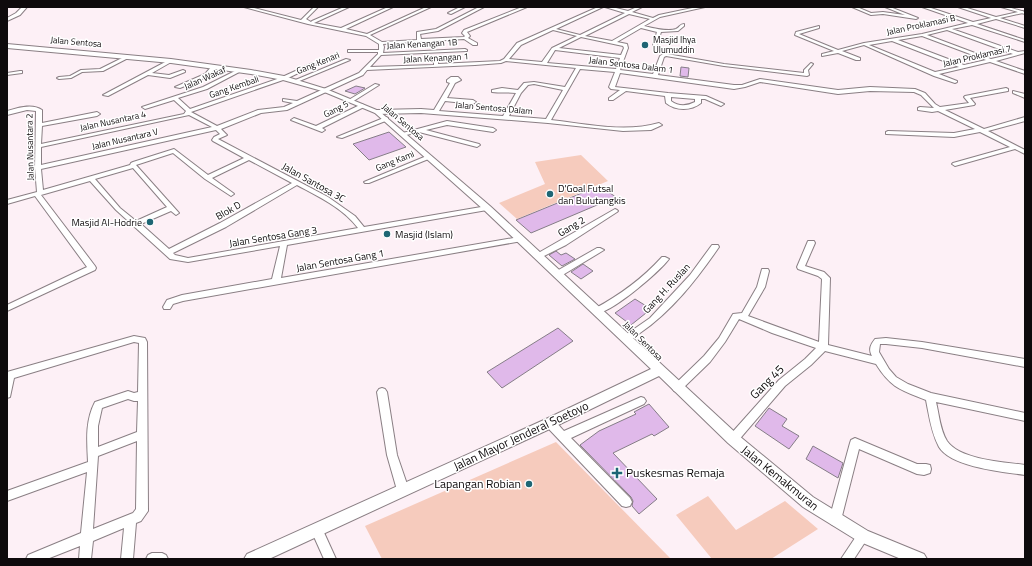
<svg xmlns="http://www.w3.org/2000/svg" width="1032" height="566" font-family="'Titillium Web',sans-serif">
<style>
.green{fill:#f6cbbd}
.building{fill:#e0b9ea;stroke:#857d87}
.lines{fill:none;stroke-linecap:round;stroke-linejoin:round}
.minor-casing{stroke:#8a7f84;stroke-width:2}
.tertiary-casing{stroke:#8a7f84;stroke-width:2}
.minor{fill:#fff;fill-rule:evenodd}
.tertiary{fill:#fff;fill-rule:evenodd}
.poi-dot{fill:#1e6674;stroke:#fff;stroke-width:1.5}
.labels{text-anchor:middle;stroke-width:3;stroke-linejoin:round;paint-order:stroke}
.far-street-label{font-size:9px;fill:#0e0a0c;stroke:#fff}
.far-poi-label{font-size:9px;fill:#0e0a0c;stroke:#fff;text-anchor:start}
.street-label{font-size:10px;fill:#0e0a0c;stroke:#fff}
.poi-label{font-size:10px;fill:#0e0a0c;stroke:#fff;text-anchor:start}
.near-street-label{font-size:12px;fill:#0e0a0c;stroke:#fff}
.near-poi-label{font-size:12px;fill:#0e0a0c;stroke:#fff;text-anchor:start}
</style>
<rect width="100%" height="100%" fill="#fdf0f6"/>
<g class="green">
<polygon points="581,155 608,181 517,219 499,203 545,184 535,162"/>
<polygon points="556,442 671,559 382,559 365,526"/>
<polygon points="708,496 736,530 785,501 818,529 771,559 712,559 676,515"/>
</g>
<g class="building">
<polygon points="681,67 689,68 688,77 680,76"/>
<polygon points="356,86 365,88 355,94 345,91"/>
<polygon points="389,132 406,147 369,160 353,144"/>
<polygon points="599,186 616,197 531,233 516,220"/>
<polygon points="556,251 561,255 566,253 575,259 562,266 549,255"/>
<polygon points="583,264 593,271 581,279 571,272"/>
<polygon points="635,299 651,309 631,325 615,313"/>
<polygon points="558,328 573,341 502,388 487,372"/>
<polygon points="649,404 669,427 654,436 652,434 613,453 657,499 639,514 632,506 633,501 631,497 580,445 599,431 636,414 634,412"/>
<polygon points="769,408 787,419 782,426 799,436 789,449 755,426"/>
<polygon points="813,446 843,463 838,478 806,459"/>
</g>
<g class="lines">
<defs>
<g id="minor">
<path d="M244 7H250L301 20 314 7H318L306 19 311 22 312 21 344 7H349L314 23 341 28 388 7H393L346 29 367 34 426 7H431L370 35 382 42 417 40V32L436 29 479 7H484L438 31 420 34 421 39 464 37 465 36 462 33 464 30 522 7H527L467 32 470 36 468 38 477 43V45H473L464 39 383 44 384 47 383 53 465 49 467 50V51L381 55 370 67 434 65V62L428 59 430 58 438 60V64L500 61 504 59 517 43 598 7H603L556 29 580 35 625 13 605 7H612L628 11 637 7H642L632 12 653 18 659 15 697 7H705L660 17 644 26C652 28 668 32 676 29 680 27 680 24 684 24V26L678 31 661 32 657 45 667 54 724 64 804 73V70L811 63 813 64 808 70 809 75 807 76 724 66 666 56 664 57 658 75 734 85H742L760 79 838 90 870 87 915 89 925 93 935 104 940 107 969 103 964 97 965 96 1006 88 1008 89V91L970 98 975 104 974 105 945 110 984 129 1025 117V121L988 131 1025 150V154L1015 149 955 166 952 164 953 163 1010 147 980 132 954 137 886 134V132L888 131 954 133 975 129 938 111 932 112 918 110V108L920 107 934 108 921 95 914 92 870 91 838 94 760 82 745 87 734 89 620 73 615 87 668 93 706 96 724 104 721 106 705 99H701V103C691 111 676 111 666 103L665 96 626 91 613 100H609V98L620 90 611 89 609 87 615 72 580 69 551 120C586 124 625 133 659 123L662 125 651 130 623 131 548 123 421 113 377 114 374 112 377 110 421 109 434 110 450 83 447 82V80L451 77H458L461 80 455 83 447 98 473 100 476 102 473 104 445 101 439 111 503 116 516 93C508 92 500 93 492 92V90L502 88 518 90 524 83 534 82 565 87 576 68 506 61 501 63 475 65 367 70 363 75 287 110 261 113 221 129 227 135 218 139 328 197 355 216 364 227 487 206 490 208 487 210 287 245 281 278 519 237H522L523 239 522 241 183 301 173 304 170 309H164L163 307 167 300 182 295 272 279 280 246 188 262 170 259 116 210 90 181 41 195 95 266 96 268 95 270 7 311V305L87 267 35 196 7 204V200L37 192 35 168 36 111 27 110 7 115V111C18 108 32 103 42 110V123L97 112 100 114 97 116 42 126 41 144 184 114 186 111 174 100 145 109 142 107 203 87 239 69 243 70 207 89 178 98 190 109 280 78 313 63 317 64 286 79 191 112 217 126 258 110 284 107 293 103 283 101V99L297 101 359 73 378 54V52H348V50H379V44L366 36 308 24ZM629 14 650 19 612 41 585 36ZM641 28 657 32 653 45 663 54 660 56 653 74 620 70 628 48 627 44 617 42ZM553 30 577 36 552 48 542 62 509 59 521 45ZM581 37 623 46 624 48 621 55 559 48ZM555 50 620 58 616 69 547 63ZM534 84 563 90 546 119 509 116 521 93 528 85ZM671 97 695 99V102C687 106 679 107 671 101ZM189 115 212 127 41 165V147ZM216 130 220 134 214 137 212 140 213 141 244 158 208 175 174 149 133 162 131 163 130 165 43 190 41 169ZM173 153 205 179 231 196 234 194 233 193 212 178 249 160 292 183 220 223 169 249 141 224 171 211 176 215 179 213 136 165ZM133 168 167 207 136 221 120 208 95 179ZM297 185C319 197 343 208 358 228L188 258 175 255 173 253 226 227Z"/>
<polygon points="460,7 465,7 451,14 448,13"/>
<polygon points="852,7 857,7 871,13 883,12 905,15 885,7 890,7 918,18 916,19 883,14 871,15"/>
<path d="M922 7H928L973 22 991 18 958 7H964L996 17 1023 11V13L1000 18 1025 26V28L996 19 977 24 1025 40V42L972 25 952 29 1018 52 1025 51V53L996 61 1025 71V74L990 62 939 74 957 81V82L955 83 934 76 864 45 842 51 860 58V60H856L838 53 822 56V54L834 51 795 35 796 32 819 26V28L799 34 838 50 864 43 922 34 968 23ZM947 30 1013 54 991 59 927 35ZM922 36 986 60 964 65 898 40ZM892 41 959 67 935 72 869 45Z"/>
<polygon points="126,56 130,57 103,71 82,72 71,78 59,79 57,78 59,77 70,76 81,70 100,69"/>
<polygon points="346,59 350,60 297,82 293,81"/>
<polygon points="169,60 173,61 152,73 169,75 183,70 185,71 185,72 170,78 148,75 108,96 103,95"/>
<polygon points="212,66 216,67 209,76 180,88 175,87 205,74"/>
<polygon points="20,71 22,71 22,73 7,75 7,73"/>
<polygon points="375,84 379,85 352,102 347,101"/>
<polygon points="1013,91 1025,94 1025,98 1013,93"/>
<polygon points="362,104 365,106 364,107 322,128 325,130 322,132 291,120 294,118 316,126"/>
<polygon points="386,117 388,118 388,120 342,138 337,137"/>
<polygon points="447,121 493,128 496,130 493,132 447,125 426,130 479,144 480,145 477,147 419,132 402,136 399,134"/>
<polygon points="429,155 432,157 431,158 369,183 365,183 364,182"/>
<polygon points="615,209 617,210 618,211 617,212 566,245 540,258 537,258 533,256"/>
<path d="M808 241H814L815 243 805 266 824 272 830 278 828 345 872 356C868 349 871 344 875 339L886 338 922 342 1025 359V367L922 348 886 344H880L879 352 889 369 896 377 908 384 931 393 1025 413V421L936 402C939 414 940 430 947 441 960 460 1004 462 1025 465V475C1003 472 951 467 939 447 931 432 929 415 926 400 901 390 891 388 876 364L825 351 811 365 785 386 737 442 733 444 729 442 728 439 729 436 779 380 805 359 816 348 772 333 739 319 725 342 710 362 680 391 677 392 674 391 672 388 674 385 704 356 719 338 733 314 742 313 757 287 762 269H768L769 271 765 287 748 316 819 342 822 279 818 276 798 269 797 267Z"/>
<path d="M712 245H718L719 247C697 279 672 311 640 333 635 337 630 342 624 340L623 338 624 336 650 318 690 275Z"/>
<polygon points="597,248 600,248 604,250 561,276 555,276 554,274 555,272"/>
<path d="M662 257H665L669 259C660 271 608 317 594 313L593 311 594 309C620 295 642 279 662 257Z"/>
<path d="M134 336 145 338 147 342 148 511 141 521 136 523 133 559H121L124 528 93 541 91 559H79L80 546 47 559H26L28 555 81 533 87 472 7 501V491L88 462C87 441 85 421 95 402L128 391 134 393 138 392 139 343 134 342 14 378 10 397 7 398V372ZM128 399 134 401H138L137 432 98 447V426L102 408ZM137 441 136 509 133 513 93 529 98 456Z"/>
<polygon points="382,388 385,389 387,392 397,455 409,490 407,494 403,495 399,494 397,490 387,455 377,392 379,389"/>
<path d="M641 397 644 398 646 401 644 404 571 438 630 498 632 502 630 506 626 507 622 506 546 426 545 423 546 420C554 417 559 426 564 431Z"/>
<polygon points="855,438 917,464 926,464 930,465 931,469 930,473 924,475 917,474 859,449 841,520 839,524 835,526 831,524 829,520 850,443 851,440"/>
<polygon points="317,524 321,526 336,559 324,559 311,530 313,526"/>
<polygon points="863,530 867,532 869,536 854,559 841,559 859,532"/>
<polygon points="152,553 162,553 166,555 168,559 146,559 148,555"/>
</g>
<g id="tertiary">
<polygon points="22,7 27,7 20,15 7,21 7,18 16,13"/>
<polygon points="1001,7 1008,7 1025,12 1025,14"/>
<polygon points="7,44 171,59 251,70 284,76 326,89 379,111 490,206 738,435 813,497 868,531 924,554 927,559 901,559 858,541 803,507 728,443 659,376 554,427 269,559 244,559 247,554 546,419 651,369 484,210 375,113 322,91 283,80 251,74 171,63 7,48"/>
</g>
</defs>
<use href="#minor" class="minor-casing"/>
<use href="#tertiary" class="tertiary-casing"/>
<use href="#minor" class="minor"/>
<use href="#tertiary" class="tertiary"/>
</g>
<g class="poi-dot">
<circle cx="645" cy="45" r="4"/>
<circle cx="550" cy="194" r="4"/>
<circle cx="150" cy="222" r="4"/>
<circle cx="387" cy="234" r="4"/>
<path d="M615 467h4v4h4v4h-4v4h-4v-4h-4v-4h4z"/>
<circle cx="529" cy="484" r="4"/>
</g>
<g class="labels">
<g class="far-street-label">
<text transform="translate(921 25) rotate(-12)" y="3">Jalan Proklamasi B</text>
<text transform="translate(76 42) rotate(5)" y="3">Jalan Sentosa</text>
<text transform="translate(422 44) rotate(-3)" y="3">Jalan Kenangan 1B</text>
<text transform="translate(977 56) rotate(-13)" y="3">Jalan Proklamasi 7</text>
<text transform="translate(436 58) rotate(-3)" y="3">Jalan Kenangan 1</text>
<text transform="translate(318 63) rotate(-22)" y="3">Gang Kenari</text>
<text transform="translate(631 65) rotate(7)" y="3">Jalan Sentosa Dalam 1</text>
<text transform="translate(205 78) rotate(-24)" y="3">Jalan Wakaf</text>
<text transform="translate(234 87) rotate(-19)" y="3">Gang Kembali</text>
<text transform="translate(494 108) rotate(5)" y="3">Jalan Sentosa Dalam</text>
<text transform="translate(336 109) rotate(-27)" y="3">Gang 5</text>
<text transform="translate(113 121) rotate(-12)" y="3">Jalan Nusantara 4</text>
<text transform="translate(403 122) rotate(40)" y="3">Jalan Sentosa</text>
<text transform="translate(125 139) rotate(-13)" y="3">Jalan Nusantara V</text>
<text transform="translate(30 147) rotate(-91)" y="3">Jalan Nusantara 2</text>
<text transform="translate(395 161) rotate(-22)" y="3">Gang Kami</text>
<text transform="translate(643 341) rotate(45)" y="3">Jalan Sentosa</text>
</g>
<g class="far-poi-label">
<text x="653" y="43">Masjid Ihya<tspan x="653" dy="10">Ulumuddin</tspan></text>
</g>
<g class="street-label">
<text transform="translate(314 182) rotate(29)" y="4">Jalan Santosa 3C</text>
<text transform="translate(228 210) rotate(-30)" y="4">Blok D</text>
<text transform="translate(571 226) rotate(-31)" y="4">Gang 2</text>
<text transform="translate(273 236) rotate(-9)" y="4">Jalan Sentosa Gang 3</text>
<text transform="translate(340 260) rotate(-10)" y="4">Jalan Sentosa Gang 1</text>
<text transform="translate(666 288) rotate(-47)" y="4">Gang H. Ruslan</text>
</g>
<g class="poi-label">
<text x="558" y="192">D'Goal Futsal<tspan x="558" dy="12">dan Bulutangkis</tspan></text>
<text x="142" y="226" text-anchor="end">Masjid Al-Hodrie</text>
<text x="395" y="238">Masjid (Islam)</text>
</g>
<g class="near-street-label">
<text transform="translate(767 382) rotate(-45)" y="4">Gang 45</text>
<text transform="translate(521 436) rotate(-25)" y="4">Jalan Mayor Jenderal Soetoyo</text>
<text transform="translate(780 478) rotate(39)" y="4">Jalan Kemakmuran</text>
</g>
<g class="near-poi-label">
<text x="626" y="477">Puskesmas Remaja</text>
<text x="521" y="488" text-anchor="end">Lapangan Robian</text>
</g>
</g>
<rect width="1032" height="566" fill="none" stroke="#0e0a0c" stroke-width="16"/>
</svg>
